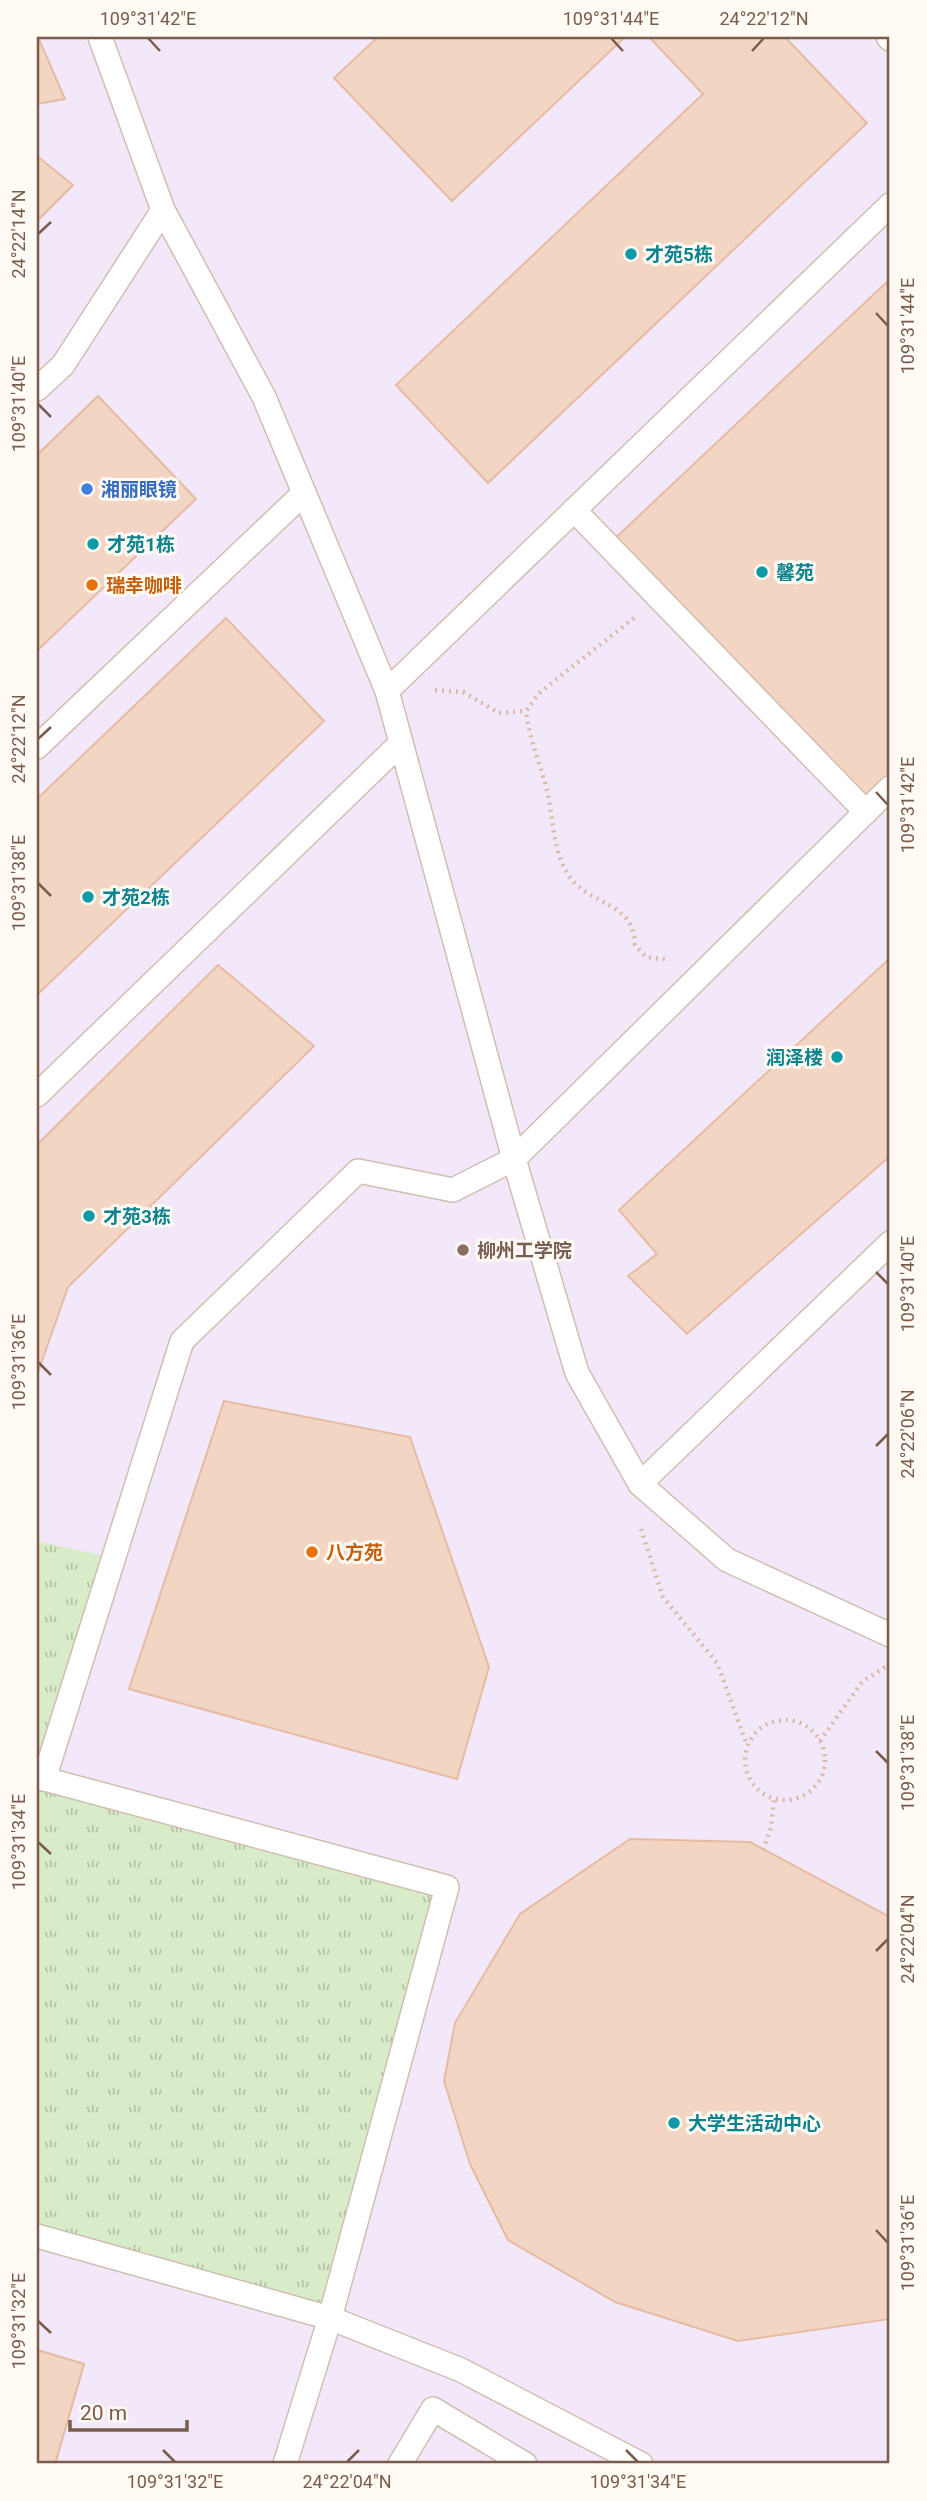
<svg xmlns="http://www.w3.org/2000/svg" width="927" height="2501" font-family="Roboto,'Noto Sans SC',sans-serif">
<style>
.education{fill:#f3e8fa}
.grass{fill:url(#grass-tufts)}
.building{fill:#f3d5c3;stroke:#e6bba3;stroke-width:2}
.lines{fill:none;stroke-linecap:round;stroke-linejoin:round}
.service-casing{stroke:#d1beb0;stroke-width:26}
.path{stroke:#d9b8a5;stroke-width:4.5;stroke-dasharray:2 5;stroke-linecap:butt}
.service{stroke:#fff;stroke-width:23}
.ticks{fill:none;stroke:#7a5c4d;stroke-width:2.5}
.culture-dot{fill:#0f9aa8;stroke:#fffaf3;stroke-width:2.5}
.shop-dot{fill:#3f7fe0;stroke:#fffaf3;stroke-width:2.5}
.food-dot{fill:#e8710a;stroke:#fffaf3;stroke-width:2.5}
.education-dot{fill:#8d6e63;stroke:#fffaf3;stroke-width:2.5}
.labels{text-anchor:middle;stroke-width:6;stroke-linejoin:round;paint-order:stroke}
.culture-label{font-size:19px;font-weight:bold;fill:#0d838f;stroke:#fffaf3;text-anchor:start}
.shop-label{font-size:19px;font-weight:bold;fill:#366cbe;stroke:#fffaf3;text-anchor:start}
.food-label{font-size:19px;font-weight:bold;fill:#c56008;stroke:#fffaf3;text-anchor:start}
.education-label{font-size:19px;font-weight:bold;fill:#785e54;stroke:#fffaf3;text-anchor:start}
.neatline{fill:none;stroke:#7a5c4d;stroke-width:2.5}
.ticks-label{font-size:18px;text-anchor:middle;fill:#7a5c4d}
</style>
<defs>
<pattern id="grass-tufts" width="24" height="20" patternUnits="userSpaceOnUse" patternTransform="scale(1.75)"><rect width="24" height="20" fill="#d8ecc9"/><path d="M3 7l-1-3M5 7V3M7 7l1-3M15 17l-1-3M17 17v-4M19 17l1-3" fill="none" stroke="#b4c2a5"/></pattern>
</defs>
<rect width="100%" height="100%" fill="#fdf6ec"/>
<rect class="education" x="37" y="37" width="853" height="2427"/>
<polygon class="grass" points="37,1541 114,1558 45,1779 447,1887 330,2318 37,2236"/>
<g class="building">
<polygon points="37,37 38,37 65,99 37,104"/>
<polygon points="378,37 625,37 452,201 334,78"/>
<polygon points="649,37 785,37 867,123 488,483 396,385 703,94"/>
<polygon points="37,156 73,185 37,221"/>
<polygon points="890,279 890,788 866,812 608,545"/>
<polygon points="98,396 196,499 37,651 37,455"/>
<polygon points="226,618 324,721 37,995 37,799"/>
<polygon points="890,958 890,1156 687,1334 628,1276 657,1254 619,1210"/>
<polygon points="218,965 314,1046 68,1287 37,1375 37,1145"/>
<polygon points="224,1401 410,1437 489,1667 457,1779 129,1689"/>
<polygon points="630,1839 750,1842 890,1917 890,2319 738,2341 615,2302 508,2240 470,2164 444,2081 455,2023 520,1914"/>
<polygon points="37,2350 84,2364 55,2464 37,2464"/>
<polygon points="37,2350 84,2364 55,2464 37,2464"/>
</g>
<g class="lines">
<defs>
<g id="service">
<polyline points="100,37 163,210 264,397 387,691 514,1159 577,1373 640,1484 727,1560 890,1635"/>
<polyline points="888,37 890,39"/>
<polyline points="37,389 63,365 163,210"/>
<polyline points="574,510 866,812"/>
<polyline points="387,691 890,205"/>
<polyline points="37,747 304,493"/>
<polyline points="37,1095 401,743"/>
<polyline points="640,1484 890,1243"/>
<polyline points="37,1777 447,1887 330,2318 285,2464"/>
<polyline points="44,1779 182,1341 358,1171 453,1190 514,1159 890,788"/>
<polyline points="37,2236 330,2318 461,2370 641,2464"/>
<polyline points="400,2464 433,2409 525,2464"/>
</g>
</defs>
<use href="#service" class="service-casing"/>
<g class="path">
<path d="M634 618 539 693 526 711C529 737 538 758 545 783 554 813 551 849 569 876 590 906 634 901 635 945L646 957 670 960"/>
<polyline points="435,690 463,692 499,713 526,711"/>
<polyline points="641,1529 663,1597 717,1663 747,1745"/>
<circle cx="785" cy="1760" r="40"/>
<polyline points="820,1741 862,1682 885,1667"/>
<polyline points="763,1850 771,1828 774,1798"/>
</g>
<use href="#service" class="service"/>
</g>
<path class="ticks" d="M148 38 160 51M611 38 623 51M752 51 764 38M38 234 51 222M876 313 888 326M38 404 51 417M38 739 51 727M876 792 888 805M38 883 51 896M876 1272 888 1284M38 1362 51 1375M876 1446 888 1434M876 1751 888 1763M38 1842 51 1854M876 1951 888 1939M876 2230 888 2243M38 2321 51 2333M163 2450 175 2462M626 2450 638 2462M347 2462 359 2450"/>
<g class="culture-dot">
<circle cx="631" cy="254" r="7"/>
<circle cx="93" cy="544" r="7"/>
<circle cx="762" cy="572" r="7"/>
<circle cx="88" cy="897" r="7"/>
<circle cx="837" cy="1057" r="7"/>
<circle cx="89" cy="1216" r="7"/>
<circle cx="674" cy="2123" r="7"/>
</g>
<circle class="shop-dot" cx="87" cy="489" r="7"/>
<g class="food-dot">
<circle cx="92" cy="585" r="7"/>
<circle cx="312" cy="1552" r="7"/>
</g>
<circle class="education-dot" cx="463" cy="1250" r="7"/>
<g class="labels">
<g class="culture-label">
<text x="645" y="261">才苑5栋</text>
<text x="107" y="551">才苑1栋</text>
<text x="776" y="579">馨苑</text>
<text x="102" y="904">才苑2栋</text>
<text x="823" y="1064" text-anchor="end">润泽楼</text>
<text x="103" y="1223">才苑3栋</text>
<text x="688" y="2130">大学生活动中心</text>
</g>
<g class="shop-label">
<text x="101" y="496">湘丽眼镜</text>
</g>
<g class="food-label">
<text x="106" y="592">瑞幸咖啡</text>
<text x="326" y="1559">八方苑</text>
</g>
<g class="education-label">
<text x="477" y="1257">柳州工学院</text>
</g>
</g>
<rect width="927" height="2501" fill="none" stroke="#fffaf3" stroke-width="77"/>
<path d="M70 2420v10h117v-10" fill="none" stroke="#7a5c4d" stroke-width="3.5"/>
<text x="80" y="2420" font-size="21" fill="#7a5c4d" stroke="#fffaf3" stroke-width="5" paint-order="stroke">20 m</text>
<rect x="38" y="38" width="850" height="2424" class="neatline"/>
<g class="ticks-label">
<text x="148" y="25">109°31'42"E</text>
<text x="611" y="25">109°31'44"E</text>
<text x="764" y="25">24°22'12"N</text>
<text transform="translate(19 234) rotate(-90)" y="6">24°22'14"N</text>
<text transform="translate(908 326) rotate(-90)" y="6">109°31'44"E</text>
<text transform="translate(19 404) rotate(-90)" y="6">109°31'40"E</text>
<text transform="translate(19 739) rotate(-90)" y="6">24°22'12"N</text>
<text transform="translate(908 805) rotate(-90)" y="6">109°31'42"E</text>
<text transform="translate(19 883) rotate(-90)" y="6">109°31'38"E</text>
<text transform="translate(908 1284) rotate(-90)" y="6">109°31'40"E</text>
<text transform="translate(19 1362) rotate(-90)" y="6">109°31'36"E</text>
<text transform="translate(908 1434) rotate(-90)" y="6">24°22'06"N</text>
<text transform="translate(908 1763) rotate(-90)" y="6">109°31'38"E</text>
<text transform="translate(19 1842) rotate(-90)" y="6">109°31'34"E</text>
<text transform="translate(908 1939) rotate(-90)" y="6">24°22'04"N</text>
<text transform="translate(908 2243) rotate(-90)" y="6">109°31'36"E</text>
<text transform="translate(19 2321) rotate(-90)" y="6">109°31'32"E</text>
<text x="175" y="2488">109°31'32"E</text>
<text x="347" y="2488">24°22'04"N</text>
<text x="638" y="2488">109°31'34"E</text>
</g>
</svg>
